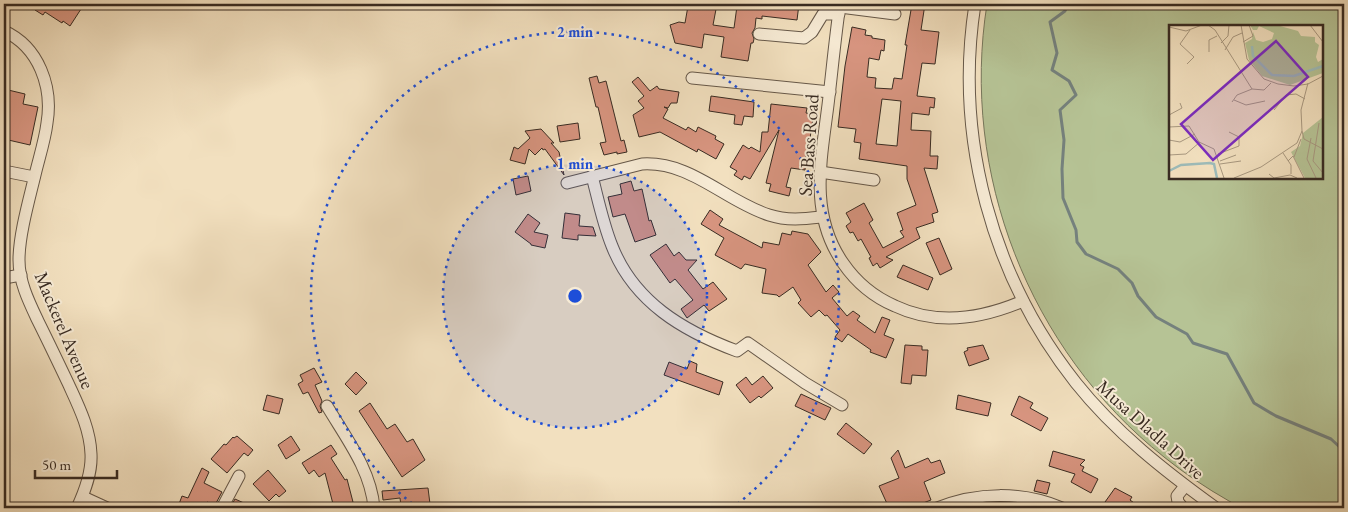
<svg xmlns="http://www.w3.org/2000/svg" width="1348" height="512" font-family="'EB Garamond',serif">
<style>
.green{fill:#b6c395;stroke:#77775c;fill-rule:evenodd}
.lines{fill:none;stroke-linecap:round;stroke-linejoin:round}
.stream{stroke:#75817d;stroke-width:3}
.building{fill:#d89580;stroke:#382b22;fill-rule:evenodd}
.minor-casing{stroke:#665849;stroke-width:13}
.minor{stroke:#f7ebd5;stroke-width:11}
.ring{fill:none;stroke:#1d4ed8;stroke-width:2.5;stroke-dasharray:2.5 5}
.labels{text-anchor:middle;stroke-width:4;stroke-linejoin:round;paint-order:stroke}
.street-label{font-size:19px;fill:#382b22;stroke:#f7ebd5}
.inset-river{fill:none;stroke:#9dbbb9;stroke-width:2.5}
.inset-road{fill:none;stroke:#a89880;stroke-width:1}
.view{fill:#7b2cbf;fill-opacity:0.15;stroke:#7b2cbf;stroke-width:2.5}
.inset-edge{fill:none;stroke:#382b22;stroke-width:2.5}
.centre{fill:#1d4ed8;stroke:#f7ebd5;stroke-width:2.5}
.ring-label{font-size:15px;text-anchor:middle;font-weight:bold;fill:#1d4ed8;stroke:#f7ebd5;stroke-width:4;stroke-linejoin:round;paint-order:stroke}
</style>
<rect width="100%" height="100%" fill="#f2e0bf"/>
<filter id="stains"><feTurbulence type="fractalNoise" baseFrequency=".004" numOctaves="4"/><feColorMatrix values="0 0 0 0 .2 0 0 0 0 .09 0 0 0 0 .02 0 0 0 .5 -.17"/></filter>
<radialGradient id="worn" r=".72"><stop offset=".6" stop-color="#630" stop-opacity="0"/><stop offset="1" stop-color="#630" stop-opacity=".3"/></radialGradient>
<path class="green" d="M987 4H1344V508C1319 508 1294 508 1269 508 1261 508 1250 510 1242 508 1238 507 1233 503 1229 501 1206 488 1184 473 1164 457 1029 350 960 173 987 4ZM1170 26H1322V178H1170Z"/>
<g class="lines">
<polyline class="stream" points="1068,4 1065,11 1050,22 1057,53 1052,70 1069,81 1076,95 1060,110 1064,140 1062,169 1063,198 1076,230 1077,242 1086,254 1118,269 1132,283 1138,296 1156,317 1187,334 1193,343 1227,354 1254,403 1276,416 1331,439 1344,451"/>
</g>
<g class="building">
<polygon points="34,4 73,4 81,9 70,26 63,21 62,23 45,12 43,15 35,10 38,6"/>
<polygon points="698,4 717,4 713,25 734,28 737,6 740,7 741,4 799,4 797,20 762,16 762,19 756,18 755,28 752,33 754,39 753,43 751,43 748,61 721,57 724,37 704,34 702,48 675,43 670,25 679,22 685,23 688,6 698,8"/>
<path d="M912 4H925L921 30 939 32 935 64 922 63 917 96 935 98 934 108 930 107 929 115 912 113 911 130 931 131 930 156H938L937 169 924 168 938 212 932 214 934 222 916 228 920 238 886 257 893 260 880 268 877 263 873 266 869 258 871 257 861 239 858 241 853 232 850 233 846 226 851 222 846 213 864 203 873 220 869 223 883 248 904 237 900 231 903 230 897 213 916 205 907 179V166L859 159 861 143 854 142 856 129 838 127 845 66 852 27 866 30 865 35 872 36V38L885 40 884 51 881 50 879 60 869 58 867 77 876 78 875 88 892 89 894 78 902 79 907 45H905ZM882 99 901 101 897 146 876 144Z"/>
<polygon points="597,76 599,83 606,81 621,141 624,140 627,152 617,154 617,152 604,155 600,143 606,142 598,107 596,107 589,78"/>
<polygon points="638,77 650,91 657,86 659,89 679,92 677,103 671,103 668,108 664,107 668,109 663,118 686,130 688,127 696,132 698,127 716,136 715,139 724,144 716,159 698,149 697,152 660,132 639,137 633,115 644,108 638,101 644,96 632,82"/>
<polygon points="4,89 25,94 23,104 38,107 30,145 4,139"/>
<polygon points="711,96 754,102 753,117 744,116 742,125 734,124 735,115 709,111"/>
<polygon points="771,104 807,108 806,113 811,114 810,118 813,118 808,152 806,152 805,170 791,168 786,187 791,188 789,196 769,191 771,184 766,183 779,130 750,179 744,176 742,180 734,175 737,171 730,167 743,145 749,149 751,147 760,152 762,132 768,132"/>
<polygon points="578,123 580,139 560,142 557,126"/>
<polygon points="541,129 554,143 551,143 559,152 564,175 545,149 543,150 542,148 535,155 529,149 525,164 510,160 514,147 518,149 530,138 525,131"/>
<polygon points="528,176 531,191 516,195 513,179"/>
<polygon points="631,181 634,191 642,189 649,221 651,220 656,235 635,242 625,214 613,217 608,197 622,194 620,184"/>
<polygon points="710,210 723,219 719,225 762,248 763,242 779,245 782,233 791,235 792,231 808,234 821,252 808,265 826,292 833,285 839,292 832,298 847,316 853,311 860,316 857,320 875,333 882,317 890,320 884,335 894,339 886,358 870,352 871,350 848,334 842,342 835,337 840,330 827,315 825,316 819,310 811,317 798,303 801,300 793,287 779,297 777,295 762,293 766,269 745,264 741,269 715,255 724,238 701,224"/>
<polygon points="565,213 580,215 579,226 593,227 596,236 578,235 578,240 562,238"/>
<polygon points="528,214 540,223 534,232 548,235 545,248 531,245 531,244 515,232"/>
<polygon points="939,238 952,269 940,275 926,243"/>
<polygon points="666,244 674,256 679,252 686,260 697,260 688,270 703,289 713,282 727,299 709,311 704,305 687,318 681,309 693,300 675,279 670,283 650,255"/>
<polygon points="903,265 933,278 928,290 897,277"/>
<polygon points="905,345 922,346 922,350 928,350 926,376 912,375 911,384 901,383"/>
<polygon points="983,345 989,359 969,366 964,352 968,350 967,348"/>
<polygon points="690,361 697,364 696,372 723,382 719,395 664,375 669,362 687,369"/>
<polygon points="314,368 322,382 315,385 322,401 320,406 322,412 319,413 308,392 303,394 298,384 303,381 300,375"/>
<polygon points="356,372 367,383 356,395 345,384"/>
<polygon points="763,376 773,388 761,398 759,396 750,403 736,385 746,377 752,385"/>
<polygon points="801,394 831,408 825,420 795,406"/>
<polygon points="267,395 283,399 279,414 263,410"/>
<polygon points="958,395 991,403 988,416 956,409"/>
<polygon points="1019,396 1033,403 1030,408 1048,418 1041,431 1011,415"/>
<polygon points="370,403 387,429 395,424 407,442 413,439 425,460 402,477 359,411"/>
<polygon points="846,423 872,444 864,454 837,434"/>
<polygon points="237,436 253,450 248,456 244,453 227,473 211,459 224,444 226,445 233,437 234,438"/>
<polygon points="291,436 300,450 286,459 278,445"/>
<polygon points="331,445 337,454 331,458 345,480 347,479 353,502 338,508 337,503 333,504 325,473 319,477 314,470 309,474 302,463"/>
<polygon points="898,450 905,468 928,458 931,463 940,460 945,473 924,482 931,500 910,508 889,508 879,486 899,478 891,458"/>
<polygon points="1053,451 1085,460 1080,465 1084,467 1082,471 1098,479 1091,493 1071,482 1075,474 1049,466"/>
<polygon points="202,468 209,472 204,483 222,492 215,505 207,502 204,508 190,508 179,504 182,496 188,498"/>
<polygon points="268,470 286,491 279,497 276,494 269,501 253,484"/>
<polygon points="1037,480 1050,483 1047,494 1034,491"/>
<polygon points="428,488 430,504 401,506 400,498 383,500 382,491"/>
<polygon points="1115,488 1132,497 1130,500 1141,508 1113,508 1105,502"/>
<polygon points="235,499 255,508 230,508"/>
</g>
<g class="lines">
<defs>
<g id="minor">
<path d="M840 4C835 38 832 72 828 105 821 161 809 214 843 263 856 282 874 297 895 306 937 326 981 319 1023 301"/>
<path d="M975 4C954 138 992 277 1076 383 1115 432 1166 472 1216 508"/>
<polyline points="840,7 895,14"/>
<path d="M4 31C39 47 53 87 47 123 45 140 39 158 35 175 29 200 19 235 19 260 19 282 29 302 38 321 48 341 58 362 68 383 78 405 90 428 91 454 92 473 85 491 77 508"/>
<polyline points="759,34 804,38 812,32 823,14 839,14"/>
<polyline points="692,78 830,92"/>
<polyline points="4,171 34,177"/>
<polyline points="820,172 874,180"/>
<path d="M592 176C598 199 603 224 612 246 634 302 683 331 737 351L748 343 805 383 842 405"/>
<path d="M567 183 642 164C691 161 725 201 769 215 787 221 804 219 822 217"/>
<polyline points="4,278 21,275"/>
<path d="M327 406C346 438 371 470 374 508"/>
<polyline points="83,497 107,508"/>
<polyline points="222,508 239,476"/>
<path d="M937 508C977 492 1022 491 1062 508"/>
<polyline points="1183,508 1178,502 1177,496 1185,486"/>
</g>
</defs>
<use href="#minor" class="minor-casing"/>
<use href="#minor" class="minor"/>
</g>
<circle cx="575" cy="296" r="132" fill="#1d4ed8" fill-opacity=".12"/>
<g class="ring">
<circle cx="575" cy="296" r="132"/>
<path d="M418 508A264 264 0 1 1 732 508"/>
</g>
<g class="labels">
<g class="street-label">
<text transform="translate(808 145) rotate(-86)" y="7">Sea Bass Road</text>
<text transform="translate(65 330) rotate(67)" y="7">Mackerel Avenue</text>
<text transform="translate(1151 429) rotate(42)" y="7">Musa Dladla Drive</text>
</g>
</g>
<g transform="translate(1169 25)">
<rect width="154" height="154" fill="#f2e0bf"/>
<path d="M81 0 111 1 129 6 132 11 146 12V17L150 20 147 32 149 37 154 34V48L121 60 93 51 80 35 76 18 83 14 84 7 87 15 94 17 103 14 105 8 90 1 88 5H84ZM154 92V153H136L122 127 131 121 134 108Z" fill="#b6c395"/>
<path class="inset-river" d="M83 21 84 31 103 50 125 51 154 41M0 146 12 140 41 138 45 139 48 153"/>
<path class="inset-road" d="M39 0 46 5 83 64 95 65 102 58M72 0 78 34 95 54 109 59 125 61 139 59 154 51M141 0 154 17M0 2 17 6 33 0M74 17 84 11 80 0M52 18 59 11 60 0M56 25 64 12 73 8M40 27V15L48 11M18 39 25 32 11 19 21 5M65 75 77 80 96 76M63 77 68 70 83 64M105 85 117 70 127 69 136 74M0 90 13 83 11 78M150 98 144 136 154 148M0 102 20 101 30 117 45 124 55 153M133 106 135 114 154 124M142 113 138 134 147 153M0 115 11 117 26 109M114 128 122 140V149M49 129 70 121V112L60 107M0 130 17 129 31 117M125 132 132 114M51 136 67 130M119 136 124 131 135 153M51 139 72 136M100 149 105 153 121 150 128 153M65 153 92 142 128 118 133 106 132 85 139 58"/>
<path class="view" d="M107 16 139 52 44 135 12 99Z"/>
<rect width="154" height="154" class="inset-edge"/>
</g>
<circle cx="575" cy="296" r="8" class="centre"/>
<g class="ring-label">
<text x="575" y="37">2 min</text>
<text x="575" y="169">1 min</text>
</g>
<rect width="1348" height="512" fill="none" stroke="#f2e0bf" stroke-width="20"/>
<rect x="5" y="5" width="1338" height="502" fill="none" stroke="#382b22" stroke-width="2.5"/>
<rect x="10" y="10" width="1328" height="492" fill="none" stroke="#382b22"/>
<path d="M35 470v8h82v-8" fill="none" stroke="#382b22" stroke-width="2.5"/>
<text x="42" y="470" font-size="15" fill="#382b22" stroke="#f7ebd5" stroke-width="4" paint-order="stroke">50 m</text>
<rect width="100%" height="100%" filter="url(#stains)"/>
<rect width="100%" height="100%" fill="url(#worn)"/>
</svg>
